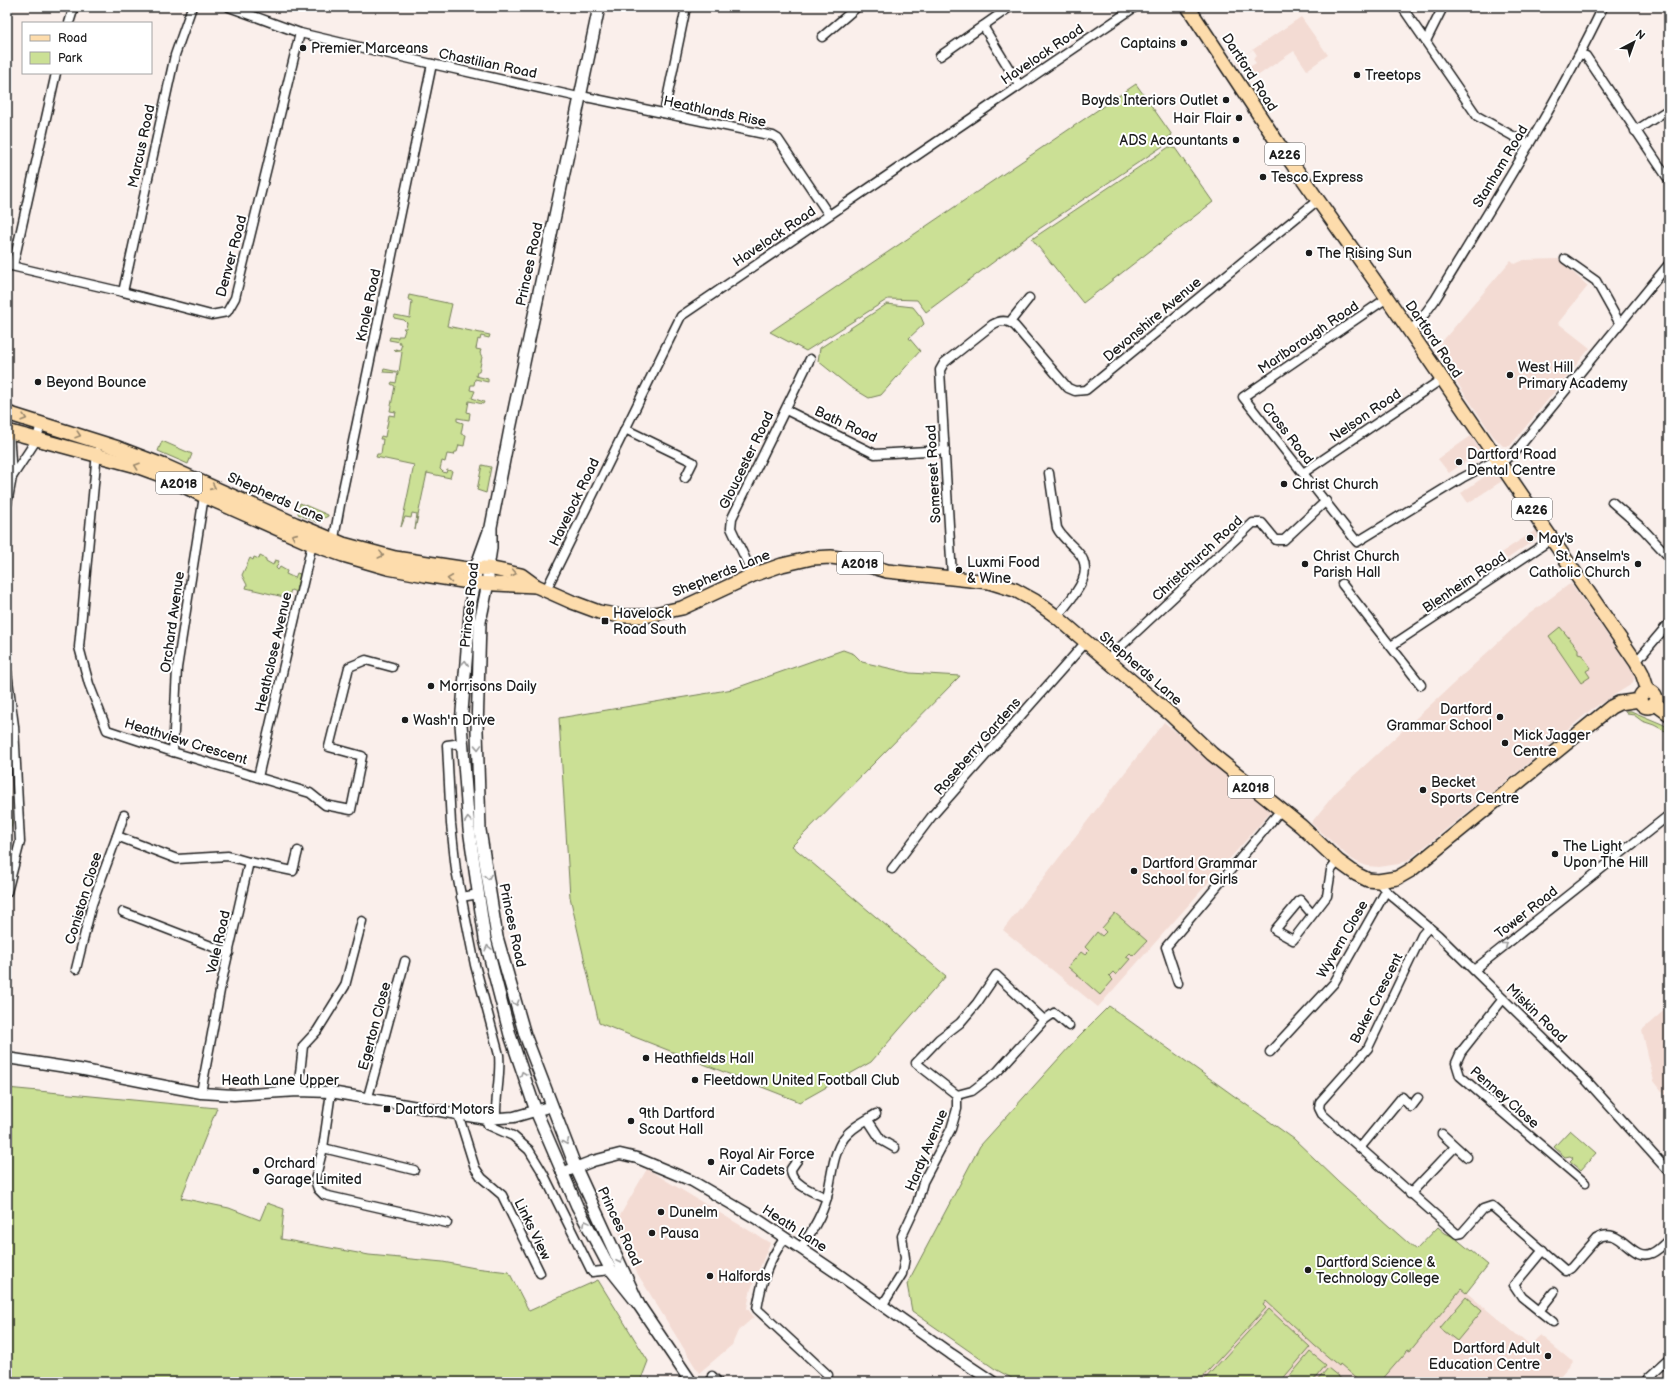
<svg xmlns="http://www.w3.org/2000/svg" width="1676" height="1389" font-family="'Balsamiq Sans',sans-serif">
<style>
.built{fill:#f3dbd3;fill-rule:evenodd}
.green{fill:#cbe095;stroke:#747e58}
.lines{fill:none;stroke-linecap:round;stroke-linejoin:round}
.minor-casing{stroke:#1c1c1c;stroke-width:11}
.tertiary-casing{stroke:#1c1c1c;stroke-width:13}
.secondary-casing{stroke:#1c1c1c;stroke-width:14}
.primary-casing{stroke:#1c1c1c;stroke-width:16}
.minor{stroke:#fff;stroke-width:8}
.tertiary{stroke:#fff;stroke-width:10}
.secondary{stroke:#fff;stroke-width:11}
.primary{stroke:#fddcac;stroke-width:13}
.oneway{stroke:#98866b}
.oneway2{stroke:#999}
.poi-dot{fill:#1c1c1c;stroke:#fff;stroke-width:1.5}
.labels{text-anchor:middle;stroke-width:4;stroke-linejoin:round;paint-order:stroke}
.shield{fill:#fff;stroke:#606060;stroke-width:1}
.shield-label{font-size:13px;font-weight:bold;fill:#1c1c1c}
.poi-label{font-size:14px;fill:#1c1c1c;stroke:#fff;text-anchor:start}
.street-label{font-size:14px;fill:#1c1c1c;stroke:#fff}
</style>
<rect width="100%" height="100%" fill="#faefeb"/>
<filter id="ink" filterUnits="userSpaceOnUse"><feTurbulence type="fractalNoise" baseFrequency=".025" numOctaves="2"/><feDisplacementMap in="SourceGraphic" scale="8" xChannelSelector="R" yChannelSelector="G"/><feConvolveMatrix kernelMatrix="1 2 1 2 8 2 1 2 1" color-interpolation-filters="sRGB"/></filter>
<g filter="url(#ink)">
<g class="built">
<path d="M1301 17 1328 55 1307 70 1294 51 1250 81 1236 61ZM1253 49 1257 55 1253 59 1256 63 1246 69 1239 59Z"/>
<polygon points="1558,259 1588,286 1558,323 1590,348 1510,446 1503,446 1493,436 1435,350 1511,260 1515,264 1524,260"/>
<polygon points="1471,436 1481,451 1449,473 1438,459"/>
<polygon points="1494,470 1502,481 1468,503 1461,493"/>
<polygon points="1536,530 1540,536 1507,559 1502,552"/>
<polygon points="1571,583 1633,672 1635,677 1632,684 1592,709 1526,765 1408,860 1399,864 1379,867 1367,866 1357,862 1350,858 1311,823 1336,792 1529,614"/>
<polygon points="1164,722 1271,812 1098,1007 1003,930"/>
<polygon points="1669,1006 1669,1096 1665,1095 1654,1081 1642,1030"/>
<polygon points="1294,1139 1338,1181 1416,1250 1530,1346 1540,1335 1569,1359 1572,1362 1555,1382 1076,1382"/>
<polygon points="647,1169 770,1243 751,1289 747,1308 754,1317 738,1331 732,1345 699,1373 637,1273 615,1224"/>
</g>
<g class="green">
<polygon points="1136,84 1172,135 1167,138 1169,142 1030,235 926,312 917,300 888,299 806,351 770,332"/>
<polygon points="1169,147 1175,148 1213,202 1083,303 1032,239"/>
<polygon points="409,295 452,304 447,326 490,335 489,338 481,336 480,340 478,339 476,349 481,350 480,353 482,357 479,372 477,372 476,376 488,379 488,382 475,379 474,385 471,385 470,390 475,391 472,398 484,402 483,404 469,401 467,412 470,413 469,420 457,418 457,421 463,423 461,434 466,435 464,446 459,445 457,452 455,452 454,455 447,454 445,462 442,461 440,469 443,472 446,473 447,470 452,471 450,478 427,473 415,530 417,514 412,513 411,518 405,517 401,527 414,465 376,457 377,454 381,454 383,439 380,439 381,436 385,437 389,415 395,416 396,412 390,411 395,386 391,384 392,382 396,383 398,373 383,372 384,369 399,372 402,352 394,350 395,349 400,350 402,344 399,344 400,342 389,340 390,337 398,338 398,336 403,336 405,330 403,328 406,328 407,323 404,320 394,318 395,315 410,318 412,301 408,299"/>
<polygon points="887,304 913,307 921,317 924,324 909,338 920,351 881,395 869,398 849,386 818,361 820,348"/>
<polygon points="162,441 192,454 188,464 158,451"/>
<polygon points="482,465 491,467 486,493 477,490"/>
<polygon points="300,503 328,515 328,516 317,522 298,514"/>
<polygon points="260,556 266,559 266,561 273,565 275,560 279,561 276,568 278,570 280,567 287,571 286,574 295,578 297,573 300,574 296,592 291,590 288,598 246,588 247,585 242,575 250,558 253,560 254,557 259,559"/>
<polygon points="1560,627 1578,649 1578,654 1582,655 1591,668 1586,671 1590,677 1581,683 1549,636"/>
<polygon points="843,650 854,654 862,662 910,673 960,676 792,846 946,976 871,1062 800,1102 599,1023 570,897 559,718 733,689"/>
<polygon points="1625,711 1631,711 1669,727 1669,733 1654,725 1642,721 1634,715 1627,714"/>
<polygon points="7,767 12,823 7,845"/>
<polygon points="1115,913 1147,941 1133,956 1130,953 1126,957 1130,959 1116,975 1113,972 1109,976 1113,980 1100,995 1068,967 1081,952 1085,955 1089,951 1085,947 1097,932 1102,936 1106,932 1102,928"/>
<polygon points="1109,1006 1294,1139 1338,1181 1416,1250 1438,1227 1445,1233 1454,1237 1488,1265 1466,1293 1461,1289 1410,1351 1408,1350 1380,1382 1361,1382 1340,1364 1339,1366 1315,1346 1266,1301 1263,1305 1266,1308 1198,1382 1019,1382 995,1369 912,1311 907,1284 980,1146 1079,1036"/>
<polygon points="7,1088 217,1108 181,1198 229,1208 260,1220 267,1203 284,1209 281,1239 369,1255 443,1262 475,1268 509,1272 529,1311 598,1280 648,1361 640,1382 7,1382"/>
<polygon points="1570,1130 1596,1153 1581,1170 1570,1161 1573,1158 1570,1156 1565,1157 1554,1147"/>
<polygon points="1466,1297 1482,1311 1457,1341 1440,1328"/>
<polygon points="1269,1309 1310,1347 1280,1382 1202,1382"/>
<polygon points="1310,1352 1326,1365 1312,1382 1285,1382"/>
<polygon points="1328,1368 1344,1381 1343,1382 1316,1382"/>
</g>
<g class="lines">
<defs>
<g id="minor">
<polyline points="229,7 300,33 432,64 574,96 586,97 773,136 778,139 829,215"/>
<polyline points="1402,7 1477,116 1529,145"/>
<polyline points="69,23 74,7"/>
<polyline points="983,26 1019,85"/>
<polyline points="822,37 857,7"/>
<polyline points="1426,41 1443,7"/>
<polyline points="1580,54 1586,56 1669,180"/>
<polyline points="940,56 1010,7"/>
<polyline points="664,113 686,7"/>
<polyline points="1635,131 1669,109"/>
<polyline points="1565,259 1596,281 1620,324"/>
<polyline points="7,265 123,292 211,315 227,312 235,298 300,33"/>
<polyline points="13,266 56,73"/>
<polyline points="123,292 175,55 192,7"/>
<polyline points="1387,298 1243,397 1357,542 1462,478 1498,459"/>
<polyline points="1010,322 1029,298"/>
<path d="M1409 331 1418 323 1435 300C1493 204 1554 109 1603 7"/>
<polyline points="786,410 875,454 945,450"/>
<polyline points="7,429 9,431 12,477 7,504"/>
<polyline points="625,429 693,462 685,478"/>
<polyline points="97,452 79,647 89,684 107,730 173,752 310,793 325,805 351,810 362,756 329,747 349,667 366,660 392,667"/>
<polyline points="1501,463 1516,451 1669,264"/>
<path d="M1049 473 1057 528C1062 538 1071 544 1078 552 1098 574 1070 599 1057 617"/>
<polyline points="1303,473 1442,379"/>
<polyline points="12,477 37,439 41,423"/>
<polyline points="1612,502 1643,529 1669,557"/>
<polyline points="333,544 341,499 432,64"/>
<polyline points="753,575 731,528 732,518 810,359"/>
<path d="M952 577 940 370 944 363 992 325C1000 320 1007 319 1015 326L1068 388 1075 391 1086 390 1318 200"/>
<polyline points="1342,584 1421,685"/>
<polyline points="546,590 681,316 1135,7"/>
<polyline points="1391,646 1552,539"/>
<polyline points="1108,660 1118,649 1253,523 1262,523 1276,540 1284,540 1326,501"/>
<polyline points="1636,662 1669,623"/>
<polyline points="7,672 14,726 20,842 7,892"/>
<path d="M462 743 447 745 451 824 456 870 475 965 499 1055C501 1076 495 1097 496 1119"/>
<polyline points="173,752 177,668 204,496"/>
<polyline points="258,777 313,540"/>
<polyline points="117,836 124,815"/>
<polyline points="892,869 932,816 1086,642"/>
<polyline points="1378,881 1386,891 1438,935 1587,1081 1669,1172"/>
<polyline points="461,897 479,894"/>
<polyline points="123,912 229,953"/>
<polyline points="1312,914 1300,900 1275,930 1293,940 1327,896 1331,870 1338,861"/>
<path d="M1429 927 1422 935 1368 1048 1320 1102 1319 1108 1322 1114 1457 1234 1462 1233 1483 1209 1492 1206 1566 1271 1571 1268 1596 1239C1621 1223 1631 1263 1652 1253 1659 1250 1664 1244 1669 1239"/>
<polyline points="76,969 92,904 117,836 177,859 228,856 249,862"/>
<polyline points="1474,970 1669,815"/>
<polyline points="1178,983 1166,947 1281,810"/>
<polyline points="1503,999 1461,1052 1456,1063 1460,1076 1585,1183"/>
<polyline points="1270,1052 1334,983 1386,891"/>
<polyline points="298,1091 303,1046 317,1031 345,986 362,921"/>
<polyline points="331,1092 323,1148 315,1180 318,1189 324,1195 447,1223"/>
<polyline points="201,1093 221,985 249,862 293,871 298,851"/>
<polyline points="957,1095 916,1063 939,1039 960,1023 977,1003 996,975 1044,1020"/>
<polyline points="368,1097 405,961"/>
<polyline points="458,1114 475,1168 482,1178 502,1195 540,1273"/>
<polyline points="486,1119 488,1125 513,1136 529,1150 543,1173 592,1272 611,1270"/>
<polyline points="868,1120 881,1140 895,1148"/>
<polyline points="1442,1134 1467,1157"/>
<polyline points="323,1148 414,1170"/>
<polyline points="1360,1148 1402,1097 1411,1107 1418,1098"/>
<path d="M798 1159 791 1169C790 1184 815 1193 827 1198"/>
<polyline points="1410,1194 1455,1147"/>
<path d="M784 1239C767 1263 762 1280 757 1309L828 1375"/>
<path d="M800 1249C811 1233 822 1216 827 1197 832 1177 832 1155 844 1138 852 1127 865 1121 876 1114"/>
<polyline points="1543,1250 1514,1285 1522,1297 1553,1322"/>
<polyline points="882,1306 902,1274 905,1258 902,1236 917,1204 923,1182 951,1129 957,1109 957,1095 972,1091 998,1071 1044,1020 1054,1013 1069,1026"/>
<polyline points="1539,1311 1554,1292"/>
<polyline points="712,1376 718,1382"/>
<polyline points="1645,1382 1647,1378 1669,1358"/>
</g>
<g id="tertiary">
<polyline points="7,1058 79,1069 201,1093 234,1095 298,1091 331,1092 486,1119 514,1117 552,1106"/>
<polyline points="562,1173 593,1161 620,1154 637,1158 692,1181 757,1219 834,1271 951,1354 993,1382"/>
</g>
<g id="secondary">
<polyline points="599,7 510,429 491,527 491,548 488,568 488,583 480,622 477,731 480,830 497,937 525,1035 576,1168 639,1305"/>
<polyline points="489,531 476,567 475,583 471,601 461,724 469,829 485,939 510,1035 536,1111 577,1206 611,1270 639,1305 691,1382"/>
</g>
<g id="primary">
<polyline points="1188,7 1279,145 1387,298 1636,662 1642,673 1648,691"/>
<polyline points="7,413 118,448 165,466 295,524 343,544 395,558 467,569 488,568 521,575 536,586 572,602 599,612 621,616 645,616 682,608 753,575 782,565 812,558 831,557 846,559 887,571 989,582 1015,590 1035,601 1057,617 1171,715 1212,754 1301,826 1338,861 1356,874 1368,880 1378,881 1397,878 1411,870 1611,707 1619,703 1640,700"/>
<polyline points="7,431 133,465 166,477 204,496 312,544 343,555 388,568 425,575 475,583 536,586"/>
<circle cx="1648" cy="699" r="8"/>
<polyline points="1654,703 1669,714"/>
</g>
</defs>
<use href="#minor" class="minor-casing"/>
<use href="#tertiary" class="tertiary-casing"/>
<use href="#secondary" class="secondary-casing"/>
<use href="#primary" class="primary-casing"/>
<use href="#minor" class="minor"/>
<use href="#tertiary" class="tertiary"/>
<use href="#secondary" class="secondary"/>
<use href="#primary" class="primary"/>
</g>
<defs><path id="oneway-chevron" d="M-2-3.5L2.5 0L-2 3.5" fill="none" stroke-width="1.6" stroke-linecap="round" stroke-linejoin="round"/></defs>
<g class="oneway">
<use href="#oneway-chevron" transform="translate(24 418) rotate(16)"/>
<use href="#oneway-chevron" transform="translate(78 435) rotate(18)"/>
<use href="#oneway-chevron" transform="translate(137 466) rotate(-161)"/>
<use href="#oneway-chevron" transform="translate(213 487) rotate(24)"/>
<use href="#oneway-chevron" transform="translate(294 536) rotate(-156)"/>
<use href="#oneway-chevron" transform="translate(381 555) rotate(14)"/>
<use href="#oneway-chevron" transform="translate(514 573) rotate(11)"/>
<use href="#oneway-chevron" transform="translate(450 579) rotate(-172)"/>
</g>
<g class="oneway2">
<use href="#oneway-chevron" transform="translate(465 663) rotate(-85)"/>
<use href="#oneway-chevron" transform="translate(478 747) rotate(88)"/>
<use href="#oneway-chevron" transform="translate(468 820) rotate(-95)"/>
<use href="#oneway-chevron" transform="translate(488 877) rotate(81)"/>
<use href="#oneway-chevron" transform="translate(1505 945) rotate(-39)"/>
<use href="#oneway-chevron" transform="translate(488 948) rotate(-104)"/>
<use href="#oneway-chevron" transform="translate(516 1003) rotate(74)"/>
<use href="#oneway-chevron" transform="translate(523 1074) rotate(-109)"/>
<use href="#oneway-chevron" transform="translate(566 1142) rotate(68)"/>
<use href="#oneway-chevron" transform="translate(586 1223) rotate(-118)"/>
<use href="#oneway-chevron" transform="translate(620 1261) rotate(65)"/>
</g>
</g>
<g class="poi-dot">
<circle cx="1184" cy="43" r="4"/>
<circle cx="303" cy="48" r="4"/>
<circle cx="1357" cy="75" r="4"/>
<circle cx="1226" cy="100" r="4"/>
<circle cx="1239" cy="118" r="4"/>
<circle cx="1236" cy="140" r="4"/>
<circle cx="1263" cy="177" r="4"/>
<circle cx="1309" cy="253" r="4"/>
<circle cx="1510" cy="375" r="4"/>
<circle cx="38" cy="382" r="4"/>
<circle cx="1459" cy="462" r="4"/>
<circle cx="1284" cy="484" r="4"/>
<circle cx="1530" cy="538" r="4"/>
<circle cx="1305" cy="564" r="4"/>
<circle cx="1638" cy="564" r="4"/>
<circle cx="959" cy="570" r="4"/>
<rect x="601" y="617" width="8" height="8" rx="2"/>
<circle cx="431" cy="686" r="4"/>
<circle cx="1500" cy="717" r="4"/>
<circle cx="405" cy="720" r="4"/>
<circle cx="1505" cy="743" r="4"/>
<circle cx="1423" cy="790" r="4"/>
<circle cx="1555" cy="854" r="4"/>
<circle cx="1134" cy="871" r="4"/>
<circle cx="646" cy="1058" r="4"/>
<circle cx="695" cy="1080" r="4"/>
<rect x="383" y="1105" width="8" height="8" rx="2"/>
<circle cx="631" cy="1121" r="4"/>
<circle cx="711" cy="1162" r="4"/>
<circle cx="256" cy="1171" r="4"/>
<circle cx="661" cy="1212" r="4"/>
<circle cx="652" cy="1233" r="4"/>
<circle cx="1308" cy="1270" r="4"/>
<circle cx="710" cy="1276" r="4"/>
<circle cx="1548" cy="1356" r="4"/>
</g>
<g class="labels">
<g class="shield">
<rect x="1265" y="143" width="40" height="22" rx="3"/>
<rect x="156" y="472" width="46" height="22" rx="3"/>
<rect x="1512" y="498" width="40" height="22" rx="3"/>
<rect x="837" y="552" width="46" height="22" rx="3"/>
<rect x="1228" y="776" width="46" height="22" rx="3"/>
</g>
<g class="shield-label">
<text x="1285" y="159">A226</text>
<text x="179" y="488">A2018</text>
<text x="1532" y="514">A226</text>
<text x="860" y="568">A2018</text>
<text x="1251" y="792">A2018</text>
</g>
<g class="poi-label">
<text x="1176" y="48" text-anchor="end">Captains</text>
<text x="311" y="53">Premier Marceans</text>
<text x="1365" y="80">Treetops</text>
<text x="1218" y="105" text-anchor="end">Boyds Interiors Outlet</text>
<text x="1231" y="123" text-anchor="end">Hair Flair</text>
<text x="1228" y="145" text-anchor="end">ADS Accountants</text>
<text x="1271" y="182">Tesco Express</text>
<text x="1317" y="258">The Rising Sun</text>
<text x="1518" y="372">West Hill<tspan x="1518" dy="16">Primary Academy</tspan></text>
<text x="46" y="387">Beyond Bounce</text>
<text x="1467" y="459">Dartford Road<tspan x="1467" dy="16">Dental Centre</tspan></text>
<text x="1292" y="489">Christ Church</text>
<text x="1538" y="543">May's</text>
<text x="1313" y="561">Christ Church<tspan x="1313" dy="16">Parish Hall</tspan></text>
<text x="1630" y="561" text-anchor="end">St. Anselm's<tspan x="1630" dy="16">Catholic Church</tspan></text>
<text x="967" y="567">Luxmi Food<tspan x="967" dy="16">&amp; Wine</tspan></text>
<text x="613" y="618">Havelock<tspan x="613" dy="16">Road South</tspan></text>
<text x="439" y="691">Morrisons Daily</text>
<text x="1492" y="714" text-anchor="end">Dartford<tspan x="1492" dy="16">Grammar School</tspan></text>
<text x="413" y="725">Wash'n Drive</text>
<text x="1513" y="740">Mick Jagger<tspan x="1513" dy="16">Centre</tspan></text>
<text x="1431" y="787">Becket<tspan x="1431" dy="16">Sports Centre</tspan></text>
<text x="1563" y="851">The Light<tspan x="1563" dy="16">Upon The Hill</tspan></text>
<text x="1142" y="868">Dartford Grammar<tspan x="1142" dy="16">School for Girls</tspan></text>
<text x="654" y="1063">Heathfields Hall</text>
<text x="703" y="1085">Fleetdown United Football Club</text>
<text x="395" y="1114">Dartford Motors</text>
<text x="639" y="1118">9th Dartford<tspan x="639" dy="16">Scout Hall</tspan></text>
<text x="719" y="1159">Royal Air Force<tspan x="719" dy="16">Air Cadets</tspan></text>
<text x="264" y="1168">Orchard<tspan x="264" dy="16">Garage Limited</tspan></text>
<text x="669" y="1217">Dunelm</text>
<text x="660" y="1238">Pausa</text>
<text x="1316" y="1267">Dartford Science &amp;<tspan x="1316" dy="16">Technology College</tspan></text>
<text x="718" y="1281">Halfords</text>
<text x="1540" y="1353" text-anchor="end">Dartford Adult<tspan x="1540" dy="16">Education Centre</tspan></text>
</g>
<g class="street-label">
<text transform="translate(1042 54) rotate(-34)" y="5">Havelock Road</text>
<text transform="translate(488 63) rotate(12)" y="5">Chastilian Road</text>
<text transform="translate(1250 72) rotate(57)" y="5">Dartford Road</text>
<text transform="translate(715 111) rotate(12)" y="5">Heathlands Rise</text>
<text transform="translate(141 146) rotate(-78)" y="5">Marcus Road</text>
<text transform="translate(1500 166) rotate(-59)" y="5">Stanham Road</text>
<text transform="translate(774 236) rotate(-34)" y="5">Havelock Road</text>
<text transform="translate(231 256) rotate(-75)" y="5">Denver Road</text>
<text transform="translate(529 264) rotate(-78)" y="5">Princes Road</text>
<text transform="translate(368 305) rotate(-78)" y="5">Knole Road</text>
<text transform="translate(1152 319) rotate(-40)" y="5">Devonshire Avenue</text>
<text transform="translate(1308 337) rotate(-34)" y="5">Marlborough Road</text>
<text transform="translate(1434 339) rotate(56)" y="5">Dartford Road</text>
<text transform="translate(1365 415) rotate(-34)" y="5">Nelson Road</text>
<text transform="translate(846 424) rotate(25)" y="5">Bath Road</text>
<text transform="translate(1288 433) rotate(52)" y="5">Cross Road</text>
<text transform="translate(746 460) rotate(-64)" y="5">Gloucester Road</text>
<text transform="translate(933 474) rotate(-93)" y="5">Somerset Road</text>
<text transform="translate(276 497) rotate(24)" y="5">Shepherds Lane</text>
<text transform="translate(574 502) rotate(-64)" y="5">Havelock Road</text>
<text transform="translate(1197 558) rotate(-43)" y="5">Christchurch Road</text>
<text transform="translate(721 573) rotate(-22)" y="5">Shepherds Lane</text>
<text transform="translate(1464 582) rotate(-34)" y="5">Blenheim Road</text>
<text transform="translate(469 605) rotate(-84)" y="5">Princes Road</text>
<text transform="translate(172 622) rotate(-82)" y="5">Orchard Avenue</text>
<text transform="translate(273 652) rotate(-77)" y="5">Heathclose Avenue</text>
<text transform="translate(1141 668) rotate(41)" y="5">Shepherds Lane</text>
<text transform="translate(186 741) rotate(17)" y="5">Heathview Crescent</text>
<text transform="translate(977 746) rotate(-49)" y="5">Roseberry Gardens</text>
<text transform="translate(83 898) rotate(-73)" y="5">Coniston Close</text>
<text transform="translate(1526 912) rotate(-38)" y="5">Tower Road</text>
<text transform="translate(513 925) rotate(78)" y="5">Princes Road</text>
<text transform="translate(1342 939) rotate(-60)" y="5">Wyvern Close</text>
<text transform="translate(218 942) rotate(-77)" y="5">Vale Road</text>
<text transform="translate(1376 998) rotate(-63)" y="5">Baker Crescent</text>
<text transform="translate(1537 1013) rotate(44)" y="5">Miskin Road</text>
<text transform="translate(374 1026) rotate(-75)" y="5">Egerton Close</text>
<text x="280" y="1085">Heath Lane Upper</text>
<text transform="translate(1505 1097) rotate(41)" y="5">Penney Close</text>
<text transform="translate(926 1150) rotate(-67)" y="5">Hardy Avenue</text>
<text transform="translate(620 1226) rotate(65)" y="5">Princes Road</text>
<text transform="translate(795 1228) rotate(33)" y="5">Heath Lane</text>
<text transform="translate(533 1229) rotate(64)" y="5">Links View</text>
</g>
</g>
<rect width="1676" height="1389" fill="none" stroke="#fff" stroke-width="24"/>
<rect x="12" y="12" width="1652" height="1365" fill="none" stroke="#1c1c1c" stroke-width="1.5" filter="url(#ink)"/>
<rect x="22" y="22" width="130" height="52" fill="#ffffff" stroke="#a4a4a4"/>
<rect x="30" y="35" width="20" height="6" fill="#fddcac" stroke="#a4a4a4"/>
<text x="58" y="42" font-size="12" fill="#1c1c1c">Road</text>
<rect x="30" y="52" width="20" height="12" fill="#cbe095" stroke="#a4a4a4"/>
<text x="58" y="62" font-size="12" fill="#1c1c1c">Park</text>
<g transform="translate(1634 42) rotate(41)" stroke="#ffffff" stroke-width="3" paint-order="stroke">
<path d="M0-3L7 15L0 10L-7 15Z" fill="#1c1c1c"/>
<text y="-6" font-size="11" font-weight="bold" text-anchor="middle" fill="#1c1c1c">N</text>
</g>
</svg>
